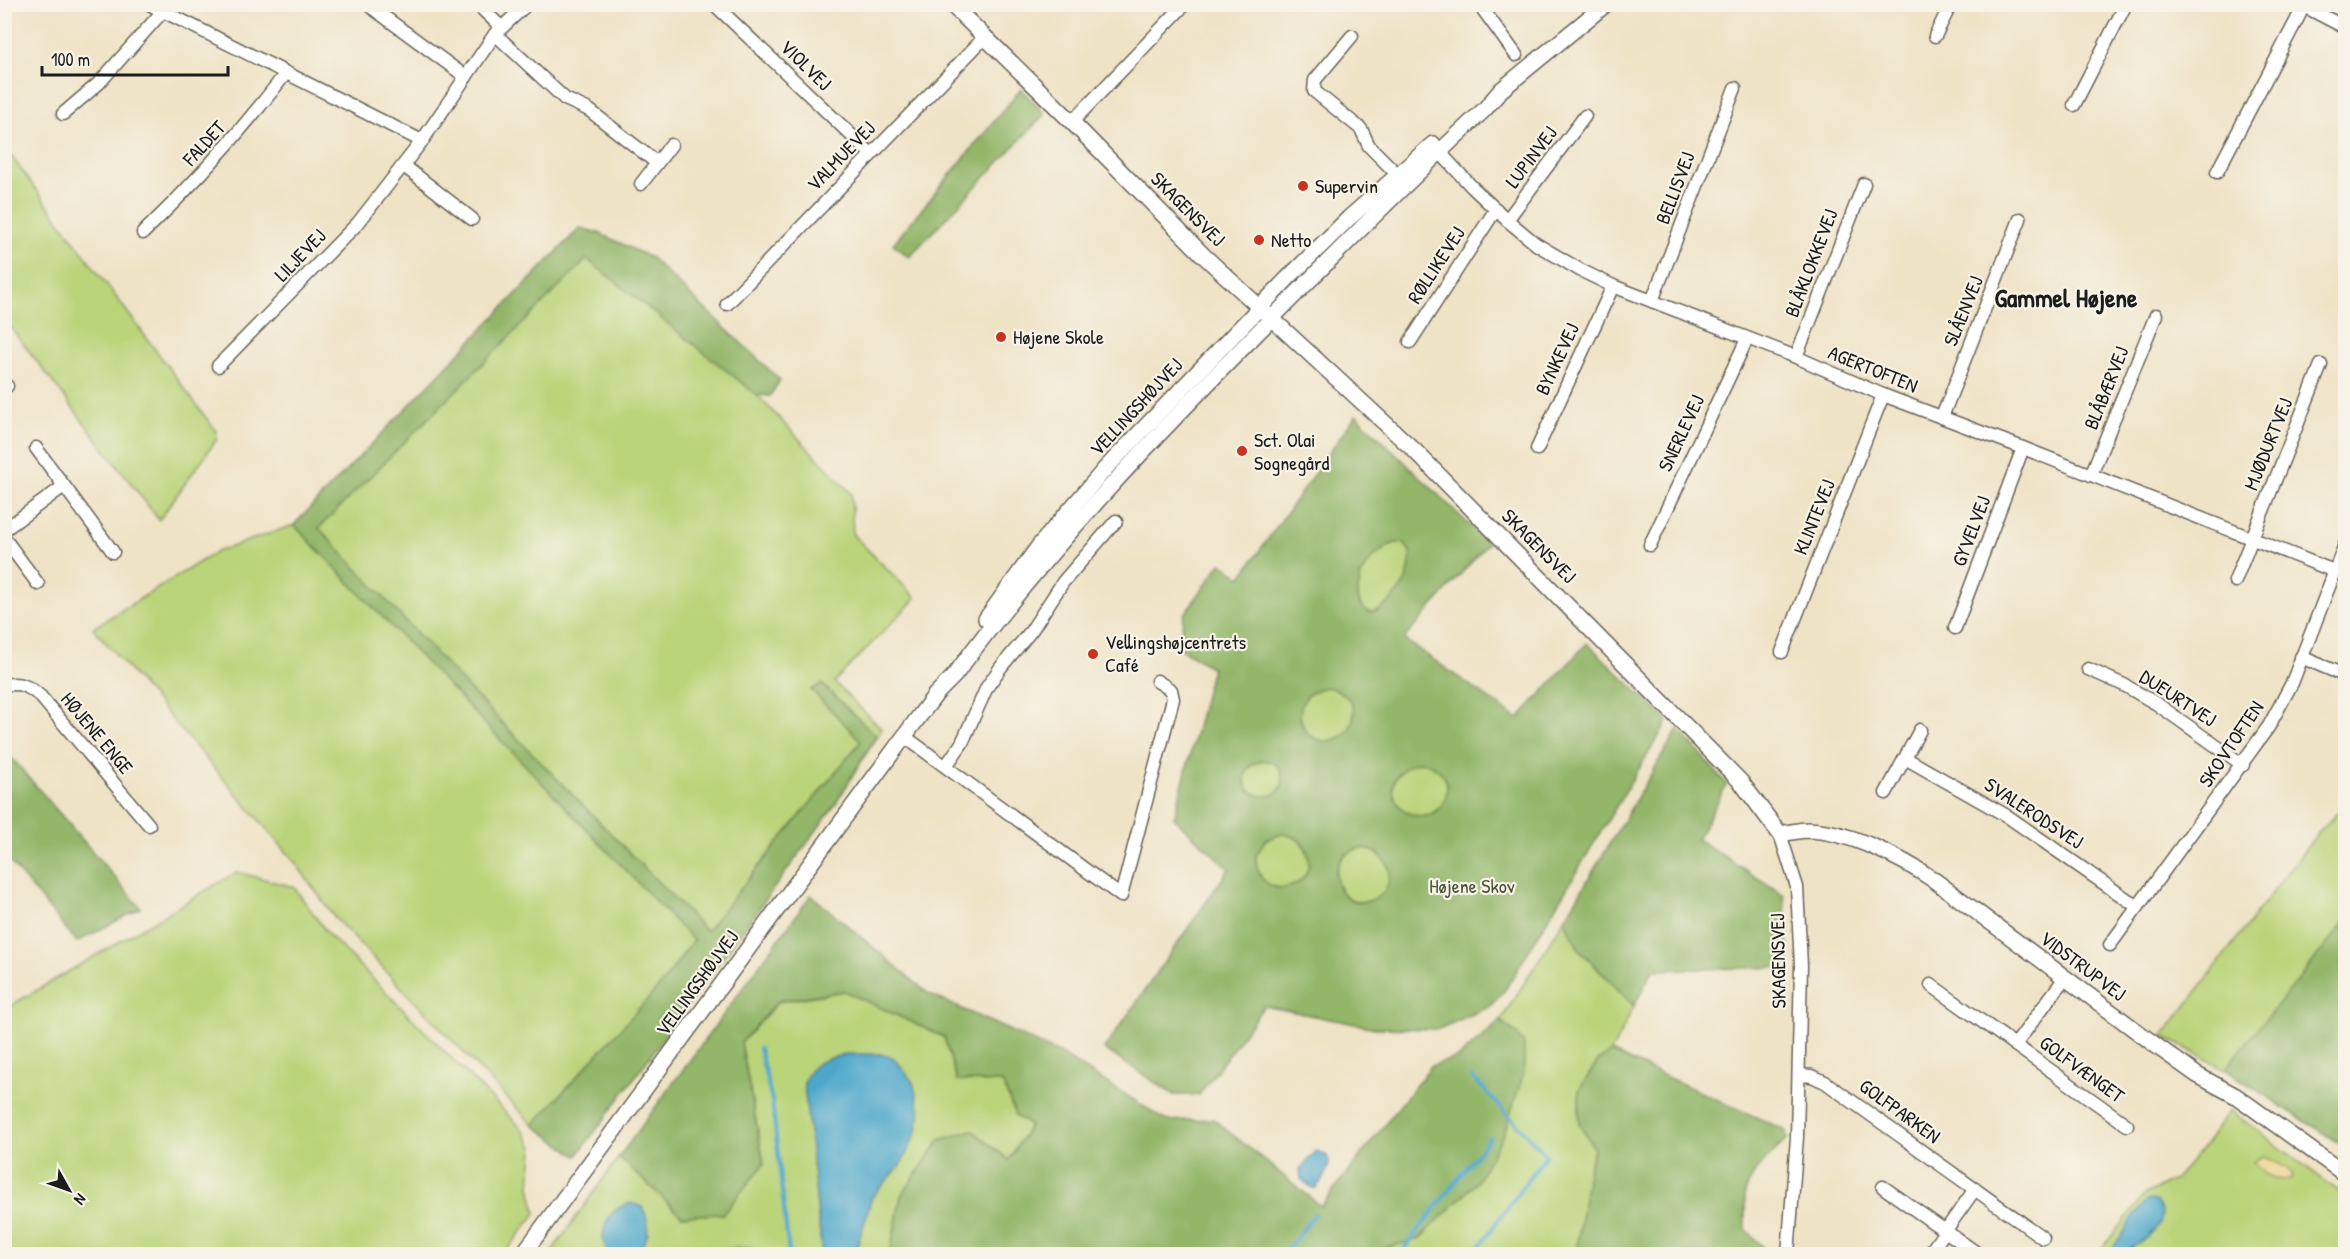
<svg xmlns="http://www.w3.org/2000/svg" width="2350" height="1259" font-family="'Patrick Hand',sans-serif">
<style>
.green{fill:#bad479;stroke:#6b784a;stroke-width:1.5}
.forest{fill:#93b669;stroke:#586942;stroke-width:1.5;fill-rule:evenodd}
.sand{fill:#eeda9e;stroke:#857b5d;stroke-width:1.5}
.water{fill:#4ea7cb;stroke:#356274;stroke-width:1.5}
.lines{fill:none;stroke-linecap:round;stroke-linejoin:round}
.stream{stroke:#4ea7cb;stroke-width:4}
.minor-casing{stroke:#666258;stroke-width:15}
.tertiary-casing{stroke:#666258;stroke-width:18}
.minor{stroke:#fff;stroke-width:12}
.tertiary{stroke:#fff;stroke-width:15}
.poi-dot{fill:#c8321e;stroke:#f7f3e8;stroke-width:2}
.labels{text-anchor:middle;stroke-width:4.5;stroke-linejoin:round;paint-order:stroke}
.street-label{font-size:20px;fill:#1c1c1c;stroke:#f7f3e8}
.poi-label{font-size:20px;fill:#1c1c1c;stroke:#f7f3e8;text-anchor:start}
.park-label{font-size:20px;fill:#4b5338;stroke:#f7f3e8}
.district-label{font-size:26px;font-weight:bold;fill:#1c1c1c;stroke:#f7f3e8}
</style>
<rect width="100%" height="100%" fill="#f7f3e8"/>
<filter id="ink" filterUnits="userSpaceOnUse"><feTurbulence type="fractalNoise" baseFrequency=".0167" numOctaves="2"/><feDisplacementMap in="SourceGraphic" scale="12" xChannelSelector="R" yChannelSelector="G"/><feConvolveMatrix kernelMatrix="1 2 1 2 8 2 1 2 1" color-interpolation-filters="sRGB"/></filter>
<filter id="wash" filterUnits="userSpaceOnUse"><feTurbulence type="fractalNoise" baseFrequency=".008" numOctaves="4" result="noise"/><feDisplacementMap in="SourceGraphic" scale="24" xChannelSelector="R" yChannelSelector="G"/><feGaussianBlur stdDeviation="1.35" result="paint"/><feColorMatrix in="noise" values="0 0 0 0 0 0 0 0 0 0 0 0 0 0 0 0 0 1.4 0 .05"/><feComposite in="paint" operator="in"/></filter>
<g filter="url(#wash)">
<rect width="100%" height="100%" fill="#efe3c6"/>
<g class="green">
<polygon points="5,148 216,431 217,439 159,520 5,320"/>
<polygon points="580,228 757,395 851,493 853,535 916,598 834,682 882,729 845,788 577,1156 533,1125 336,919 291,857 93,628 216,552 294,525"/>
<path d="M1394 543H1404L1411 553C1410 562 1410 572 1406 581 1401 590 1381 616 1369 612 1352 606 1358 577 1366 566 1373 557 1384 548 1394 543Z"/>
<circle cx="1327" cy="714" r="27"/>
<circle cx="1264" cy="779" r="19"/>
<circle cx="1420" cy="789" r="27"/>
<polygon points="2345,805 2346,922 2342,927 2345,1147 2225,1069 2163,1036 2317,834"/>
<circle cx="1282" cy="861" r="27"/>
<circle cx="1363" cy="875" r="27"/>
<polygon points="237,872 294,887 328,934 522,1129 533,1147 530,1187 536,1213 504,1254 5,1254 5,1009"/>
<polygon points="1564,920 1579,949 1634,1006 1611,1052 1598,1061 1579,1123 1594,1148 1588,1172 1576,1254 1361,1254 1419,1239 1516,1033 1500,1021"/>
<polygon points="844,991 944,1037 957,1081 1002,1082 1016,1116 1030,1125 1009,1160 972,1130 901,1196 890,1254 855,1254 872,1197 899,1167 899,1063 894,1059 880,1054 804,1083 822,1254 756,1254 752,1248 692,1250 688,1254 635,1254 648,1234 607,1253 608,1254 550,1254 619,1157 682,1216 764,1164 741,1043 778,1002"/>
<polygon points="2230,1110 2345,1196 2345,1254 2097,1254 2146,1194 2175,1179 2206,1144"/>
</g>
<g class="forest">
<polygon points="1021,89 1045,114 909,257 893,244"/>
<polygon points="580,228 599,233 651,258 780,380 770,396 757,395 587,259 319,528 471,691 706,931 861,741 811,690 822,684 876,736 835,805 577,1156 533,1125 665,980 693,940 294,525"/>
<path d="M1356 415 1488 543 1404 639 1518 719 1587 643 1668 721 1505 990 1489 1007 1439 1029 1375 1028 1264 1006 1199 1095H1174L1104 1049 1229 869 1174 818 1212 668 1178 647 1184 615 1221 563 1241 577ZM1394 543H1404L1411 553C1410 562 1410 572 1406 580 1401 590 1381 616 1369 612 1352 606 1358 577 1366 566 1373 557 1384 548 1394 543ZM1327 687C1344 690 1359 704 1352 723 1349 731 1343 737 1335 739 1300 752 1282 694 1327 687ZM1263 760C1271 761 1279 764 1281 772 1294 809 1224 800 1251 765ZM1421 762C1465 770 1447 827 1411 814 1404 811 1398 806 1395 798 1388 779 1403 765 1421 762ZM1282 834C1294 836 1303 840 1307 852 1321 891 1255 906 1256 856L1265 840ZM1363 848C1380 851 1395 865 1388 884 1385 892 1379 898 1372 900 1335 913 1318 855 1363 848Z"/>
<polygon points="1678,729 1727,784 1697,839 1784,895 1789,967 1653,970 1634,1006 1579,949 1564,920"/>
<polygon points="5,750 141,908 77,942 5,856"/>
<polygon points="811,895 929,994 1061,1054 1167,1121 1213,1119 1321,1206 1431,1066 1459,1057 1500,1021 1516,1033 1524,1044 1524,1072 1504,1133 1476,1183 1419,1239 1361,1254 890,1254 901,1196 940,1140 972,1130 1009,1160 1030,1125 1016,1116 1002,1082 957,1081 944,1037 844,991 778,1001 741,1043 764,1164 723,1214 682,1216 619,1157"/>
<polygon points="2345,922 2345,1147 2225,1069"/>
<polygon points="1611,1052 1785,1130 1788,1138 1756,1170 1745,1191 1745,1228 1769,1254 1576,1254 1588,1172 1594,1148 1579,1123 1579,1090 1598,1061"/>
<polygon points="753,1248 756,1254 688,1254 692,1250"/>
</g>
<path class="sand" d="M2262 1156 2288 1168 2293 1175 2291 1179C2279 1183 2260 1173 2253 1162Z"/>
<g class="water">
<path d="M846 1054H880L894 1058 913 1082 920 1111 917 1131 908 1151 899 1167 872 1197 855 1254H822L804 1083C812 1060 825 1060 846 1054Z"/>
<path d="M1316 1151C1340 1155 1325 1177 1316 1188H1312L1301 1179 1300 1169Z"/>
<polygon points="2148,1200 2156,1201 2162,1212 2161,1222 2147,1238 2123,1254 2109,1254 2135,1215"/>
<path d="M631 1203 643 1207C651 1226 650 1239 635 1254H608C597 1233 606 1209 631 1203Z"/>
</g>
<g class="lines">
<g class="stream">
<polyline points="759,1048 772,1100 789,1254"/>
<polyline points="1472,1077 1546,1155 1474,1254"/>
<polyline points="1284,1254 1315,1214"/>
<polyline points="1400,1254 1490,1137"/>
</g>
</g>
</g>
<g filter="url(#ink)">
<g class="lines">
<defs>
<g id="minor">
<polyline points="149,4 422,141"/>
<polyline points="367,4 466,77"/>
<polyline points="477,4 501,27"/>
<polyline points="714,4 870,153"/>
<polyline points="1479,4 1516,55"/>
<polyline points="2300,4 2346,28"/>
<polyline points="495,34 565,99 589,110 657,163"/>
<polyline points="1352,36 1315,80 1314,91 1361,129 1369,146 1403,180"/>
<polyline points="1935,36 1951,4"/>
<polyline points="2074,105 2126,4"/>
<polyline points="63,114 99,83 163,11"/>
<polyline points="1072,122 1185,4"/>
<polyline points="1435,147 1472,187 1507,220 1536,244 1580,270 1613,286 1796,357 1883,395 2023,448 2334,571"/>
<polyline points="404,166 472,219"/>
<polyline points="2217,172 2304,6"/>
<polyline points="641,184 671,145"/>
<polyline points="1507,220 1585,116"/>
<path d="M143 233C196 182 241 132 286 73"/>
<polyline points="1652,301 1735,88"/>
<polyline points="727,304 985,37"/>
<polyline points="1410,342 1496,209"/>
<polyline points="1796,357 1864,184"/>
<polyline points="218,366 358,223 422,141 495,34 527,4"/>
<polyline points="4,389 7,386"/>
<polyline points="1942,417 2020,219"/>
<polyline points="36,448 113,552"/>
<polyline points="1537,449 1613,286"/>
<polyline points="2091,475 2156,315"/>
<polyline points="4,530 64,486"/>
<polyline points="4,538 38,584"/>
<polyline points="1650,545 1747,339"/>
<polyline points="2235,581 2321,365"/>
<polyline points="1955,628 2023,448"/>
<polyline points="1782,652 1883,395"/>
<polyline points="2301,657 2346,676"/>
<polyline points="2088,669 2124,685 2157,704 2243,765"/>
<path d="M4 685C20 682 29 686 41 697L149 825"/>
<polyline points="904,736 1121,896 1173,699 1171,690 1157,681"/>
<polyline points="1905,758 2007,816 2138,907"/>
<polyline points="946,766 962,743 987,687 1001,667 1031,631 1063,582 1116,521"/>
<polyline points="1886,793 1920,730"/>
<polyline points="1780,834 1797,887 1801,966 1797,1137 1788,1254"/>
<polyline points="2110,945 2269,726 2292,683 2346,542"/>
<polyline points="1931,985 2127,1125"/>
<polyline points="2015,1045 2064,979"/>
<polyline points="1799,1075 1812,1076 1825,1082 2043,1238"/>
<polyline points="1883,1187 1978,1254"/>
<polyline points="1929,1254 1975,1189"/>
</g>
<g id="tertiary">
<path d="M951 4 1072 122 1204 256 1414 450 1741 782 1780 834C1789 833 1799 830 1808 830 1849 831 1901 858 1934 880L2158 1047 2197 1075 2236 1096 2346 1175"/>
<polyline points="986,619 1039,546 1105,469 1287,279 1349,218 1433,144"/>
<path d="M523 1254 912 726 936 694 954 676C1049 546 1161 430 1274 316 1343 246 1413 176 1485 109L1501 90 1606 4"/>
</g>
</defs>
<use href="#minor" class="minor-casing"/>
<use href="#tertiary" class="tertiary-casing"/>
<use href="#minor" class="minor"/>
<use href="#tertiary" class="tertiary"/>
</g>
</g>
<g class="poi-dot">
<circle cx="1303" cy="186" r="6"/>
<circle cx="1259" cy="240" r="6"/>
<circle cx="1001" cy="337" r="6"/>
<circle cx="1242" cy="451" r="6"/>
<circle cx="1093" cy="654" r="6"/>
</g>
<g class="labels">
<g class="street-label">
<text transform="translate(806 65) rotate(44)" y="7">VIOLVEJ</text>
<text transform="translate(204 143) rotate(-48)" y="7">FALDET</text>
<text transform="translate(841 156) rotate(-46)" y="7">VALMUEVEJ</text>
<text transform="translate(1531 157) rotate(-53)" y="7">LUPINVEJ</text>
<text transform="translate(1675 188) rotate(-69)" y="7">BELLISVEJ</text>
<text transform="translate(1188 209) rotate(45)" y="7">SKAGENSVEJ</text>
<text transform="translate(300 255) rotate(-46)" y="7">LILJEVEJ</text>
<text transform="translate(1811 263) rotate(-69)" y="7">BLÅKLOKKEVEJ</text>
<text transform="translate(1436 265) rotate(-57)" y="7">RØLLIKEVEJ</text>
<text transform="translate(1963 311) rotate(-68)" y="7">SLÅENVEJ</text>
<text transform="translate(1557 359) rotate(-65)" y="7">BYNKEVEJ</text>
<text transform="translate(1873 369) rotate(22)" y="7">AGERTOFTEN</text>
<text transform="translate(2106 388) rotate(-68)" y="7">BLÅBÆRVEJ</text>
<text transform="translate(1136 407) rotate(-47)" y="7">VELLINGSHØJVEJ</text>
<text transform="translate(1681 433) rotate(-65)" y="7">SNERLEVEJ</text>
<text transform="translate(2268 444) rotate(-68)" y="7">MJØDURTVEJ</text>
<text transform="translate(1814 517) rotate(-68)" y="7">KLINTEVEJ</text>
<text transform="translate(1971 531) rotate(-69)" y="7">GYVELVEJ</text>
<text transform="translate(1539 546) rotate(45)" y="7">SKAGENSVEJ</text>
<text transform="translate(2178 698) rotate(33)" y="7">DUEURTVEJ</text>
<text transform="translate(97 733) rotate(50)" y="7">HØJENE ENGE</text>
<text transform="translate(2231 744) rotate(-56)" y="7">SKOVTOFTEN</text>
<text transform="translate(2034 813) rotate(33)" y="7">SVALERODSVEJ</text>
<text transform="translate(1778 961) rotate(-91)" y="7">SKAGENSVEJ</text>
<text transform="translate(2083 966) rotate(37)" y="7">VIDSTRUPVEJ</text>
<text transform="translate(697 983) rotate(-54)" y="7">VELLINGSHØJVEJ</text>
<text transform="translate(2082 1069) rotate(36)" y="7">GOLFVÆNGET</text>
<text transform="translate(1900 1111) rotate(36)" y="7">GOLFPARKEN</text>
</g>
<g class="poi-label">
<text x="1315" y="193">Supervin</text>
<text x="1271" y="247">Netto</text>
<text x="1013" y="344">Højene Skole</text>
<text x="1254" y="447">Sct. Olai<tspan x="1254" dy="23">Sognegård</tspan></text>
<text x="1105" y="649">Vellingshøjcentrets<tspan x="1105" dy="23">Café</tspan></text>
</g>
<g class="park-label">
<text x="1472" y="893">Højene Skov</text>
</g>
<g class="district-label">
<text x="2066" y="307">Gammel Højene</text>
</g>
</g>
<rect width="2350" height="1259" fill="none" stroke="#f7f3e8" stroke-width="24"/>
<g transform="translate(69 1190) rotate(130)" stroke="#f7f3e8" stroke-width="4.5" paint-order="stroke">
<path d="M0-4.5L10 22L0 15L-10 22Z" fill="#1c1c1c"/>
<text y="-9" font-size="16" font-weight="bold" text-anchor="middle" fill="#1c1c1c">N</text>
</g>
<path d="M42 66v9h186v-9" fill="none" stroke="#1c1c1c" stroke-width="3"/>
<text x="51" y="66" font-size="18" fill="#1c1c1c" stroke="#f7f3e8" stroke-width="4.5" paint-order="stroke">100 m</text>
</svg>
